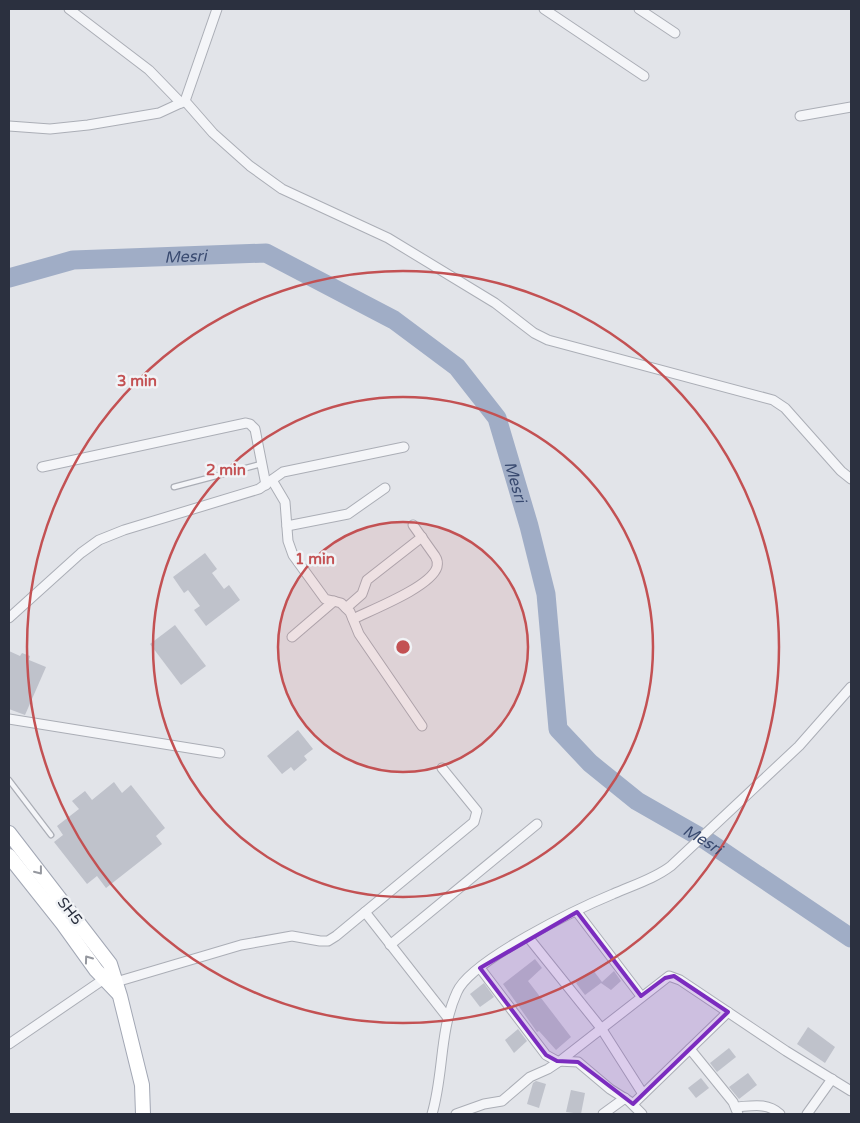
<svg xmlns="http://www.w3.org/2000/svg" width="860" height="1123" font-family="'Varela Round',sans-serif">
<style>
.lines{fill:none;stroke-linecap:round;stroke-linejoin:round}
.river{stroke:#a0adc6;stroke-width:19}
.building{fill:#bfc2cb}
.service-casing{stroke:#abaeb6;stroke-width:7}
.minor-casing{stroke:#abaeb6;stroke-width:11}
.primary-casing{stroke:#a2a7b4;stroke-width:16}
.service{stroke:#f4f5f8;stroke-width:4.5}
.minor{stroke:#f4f5f8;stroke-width:9}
.primary{stroke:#fff;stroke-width:14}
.oneway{stroke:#95989f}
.marked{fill:#7b2cbf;fill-opacity:0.2;stroke:#7b2cbf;stroke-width:4;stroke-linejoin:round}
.ring{fill:none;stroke:#c35153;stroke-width:2.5}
.labels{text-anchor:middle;stroke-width:5;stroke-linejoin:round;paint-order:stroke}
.street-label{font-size:15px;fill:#2b303f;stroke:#f1f3f6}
.water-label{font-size:16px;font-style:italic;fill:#394a70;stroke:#f1f3f6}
.centre{fill:#c35153;stroke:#f1f3f6;stroke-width:2.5}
.ring-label{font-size:15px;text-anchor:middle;font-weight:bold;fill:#c35153;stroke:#f1f3f6;stroke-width:5;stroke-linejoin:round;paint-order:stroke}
</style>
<rect width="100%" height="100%" fill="#e2e4e9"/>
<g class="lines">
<path class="river" id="s1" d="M9 278 73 260 266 253 394 320 457 367 497 418 529 526 546 594 558 729 590 763 637 801 707 841 851 938"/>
</g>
<g class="building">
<polygon points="205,553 217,569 212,573 224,589 229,585 240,600 206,626 194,610 200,606 188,590 184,593 173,577"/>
<polygon points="175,625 206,666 181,685 150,644"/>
<polygon points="9,651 20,656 22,653 30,656 29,660 46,667 25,715 9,709"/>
<polygon points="298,730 313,749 304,756 307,760 294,771 291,767 282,774 267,756"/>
<polygon points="114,782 122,793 131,785 165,828 156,836 162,844 106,888 97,876 87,884 54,842 63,835 57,826 79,809 72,801 85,791 92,800"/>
<polygon points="535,959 542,968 528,981 571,1037 556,1050 539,1031 537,1032 503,984"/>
<polygon points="593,970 602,982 614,971 621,981 611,990 601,983 585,995 576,983"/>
<polygon points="484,983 494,997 480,1007 470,994"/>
<polygon points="808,1027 835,1047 825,1063 797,1044"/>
<polygon points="518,1029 527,1041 514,1053 505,1040"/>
<polygon points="729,1048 736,1057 717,1072 710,1063"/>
<polygon points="748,1073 757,1085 739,1099 729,1087"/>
<polygon points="701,1078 709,1088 696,1098 688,1088"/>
<polygon points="536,1081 546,1084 539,1108 527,1104 533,1083"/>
<polygon points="571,1090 585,1093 581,1114 566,1112"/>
</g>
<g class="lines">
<defs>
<g id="service">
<polyline points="174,487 261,464"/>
<polyline points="9,780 51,835"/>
</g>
<g id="minor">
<polyline points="69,9 149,70 181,103"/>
<polyline points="544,9 644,76"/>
<polyline points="639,9 675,33"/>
<polyline points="185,101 213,133 250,166 282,189 388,238 495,303 534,333 548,340 773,400 785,408 841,471 851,479"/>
<polyline points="800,116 851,107"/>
<polyline points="9,126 50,129 88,125 159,113 185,101 217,9"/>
<polyline points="42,467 246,423 250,424 255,429 266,485"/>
<polyline points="272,480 285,502 288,541 293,555 325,599 341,603 350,612 359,634 422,726"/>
<polyline points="287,526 348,514 385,488"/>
<polyline points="346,608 362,594 367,580 422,537"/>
<polyline points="9,618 81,553 99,540 124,530 259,489 283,472 404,447"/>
<path d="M353 619C371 610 431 587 437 567 438 563 437 559 435 556L413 525"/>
<polyline points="292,637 334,601"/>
<polyline points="9,719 220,753"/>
<polyline points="365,912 448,1018"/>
<polyline points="577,912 641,996"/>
<polyline points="528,937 601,1028 643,1094"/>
<polyline points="390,945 537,824"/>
<polyline points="480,968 546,1055 557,1061 578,1062 610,1089 629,1101 642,1114"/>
<polyline points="116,982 241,945 292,936 320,941 328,941 336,936 474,822 477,811 442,768"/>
<polyline points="9,1044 107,977"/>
<polyline points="690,1049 733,1102 738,1114"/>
<polyline points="633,1104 728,1012"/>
<path d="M736 1107C752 1106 767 1102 780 1114"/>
<path d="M432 1114C444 1074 439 1031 457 992 471 960 579 908 613 894 633 885 654 879 671 866L799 746 851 687"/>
<polyline points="456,1114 484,1104 502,1101 530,1077 548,1069 560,1061 669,976 680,980 786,1051 851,1091"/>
<polyline points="603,1114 625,1098"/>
<polyline points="807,1114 832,1079"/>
</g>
<g id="primary">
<polyline points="9,833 110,964 120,996 142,1085 143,1114"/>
<polyline points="9,856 63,924 96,970 118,993"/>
</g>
</defs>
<use href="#service" class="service-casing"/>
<use href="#minor" class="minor-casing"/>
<use href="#primary" class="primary-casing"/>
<use href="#service" class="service"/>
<use href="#minor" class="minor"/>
<use href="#primary" class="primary"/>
</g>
<defs><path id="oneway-chevron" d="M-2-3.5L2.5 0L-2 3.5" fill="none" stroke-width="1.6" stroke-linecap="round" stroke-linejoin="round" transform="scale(1.25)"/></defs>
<g class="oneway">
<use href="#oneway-chevron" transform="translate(39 871) rotate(52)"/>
<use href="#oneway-chevron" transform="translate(88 959) rotate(-126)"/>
</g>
<path class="marked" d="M577 912 641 996 665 978 674 976 728 1012 633 1104 578 1062 557 1061 546 1055 480 968Z"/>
<circle cx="403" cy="647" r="125" fill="#c35153" fill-opacity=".12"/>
<g class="ring">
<circle cx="403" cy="647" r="125"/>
<circle cx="403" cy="647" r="250"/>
<circle cx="403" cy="647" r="376"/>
</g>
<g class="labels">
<g class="street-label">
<text transform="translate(70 911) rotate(52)" y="5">SH5</text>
</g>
<g class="water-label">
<text dy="6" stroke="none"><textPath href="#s1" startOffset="179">Mesri</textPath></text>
<text dy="6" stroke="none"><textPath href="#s1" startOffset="614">Mesri</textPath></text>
<text dy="6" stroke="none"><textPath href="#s1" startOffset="1049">Mesri</textPath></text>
</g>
</g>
<circle cx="403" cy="647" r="8" class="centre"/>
<g class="ring-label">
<text x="137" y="386">3 min</text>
<text x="226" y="475">2 min</text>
<text x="315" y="564">1 min</text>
</g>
<rect width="860" height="1123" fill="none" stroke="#2b303f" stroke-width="20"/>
</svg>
